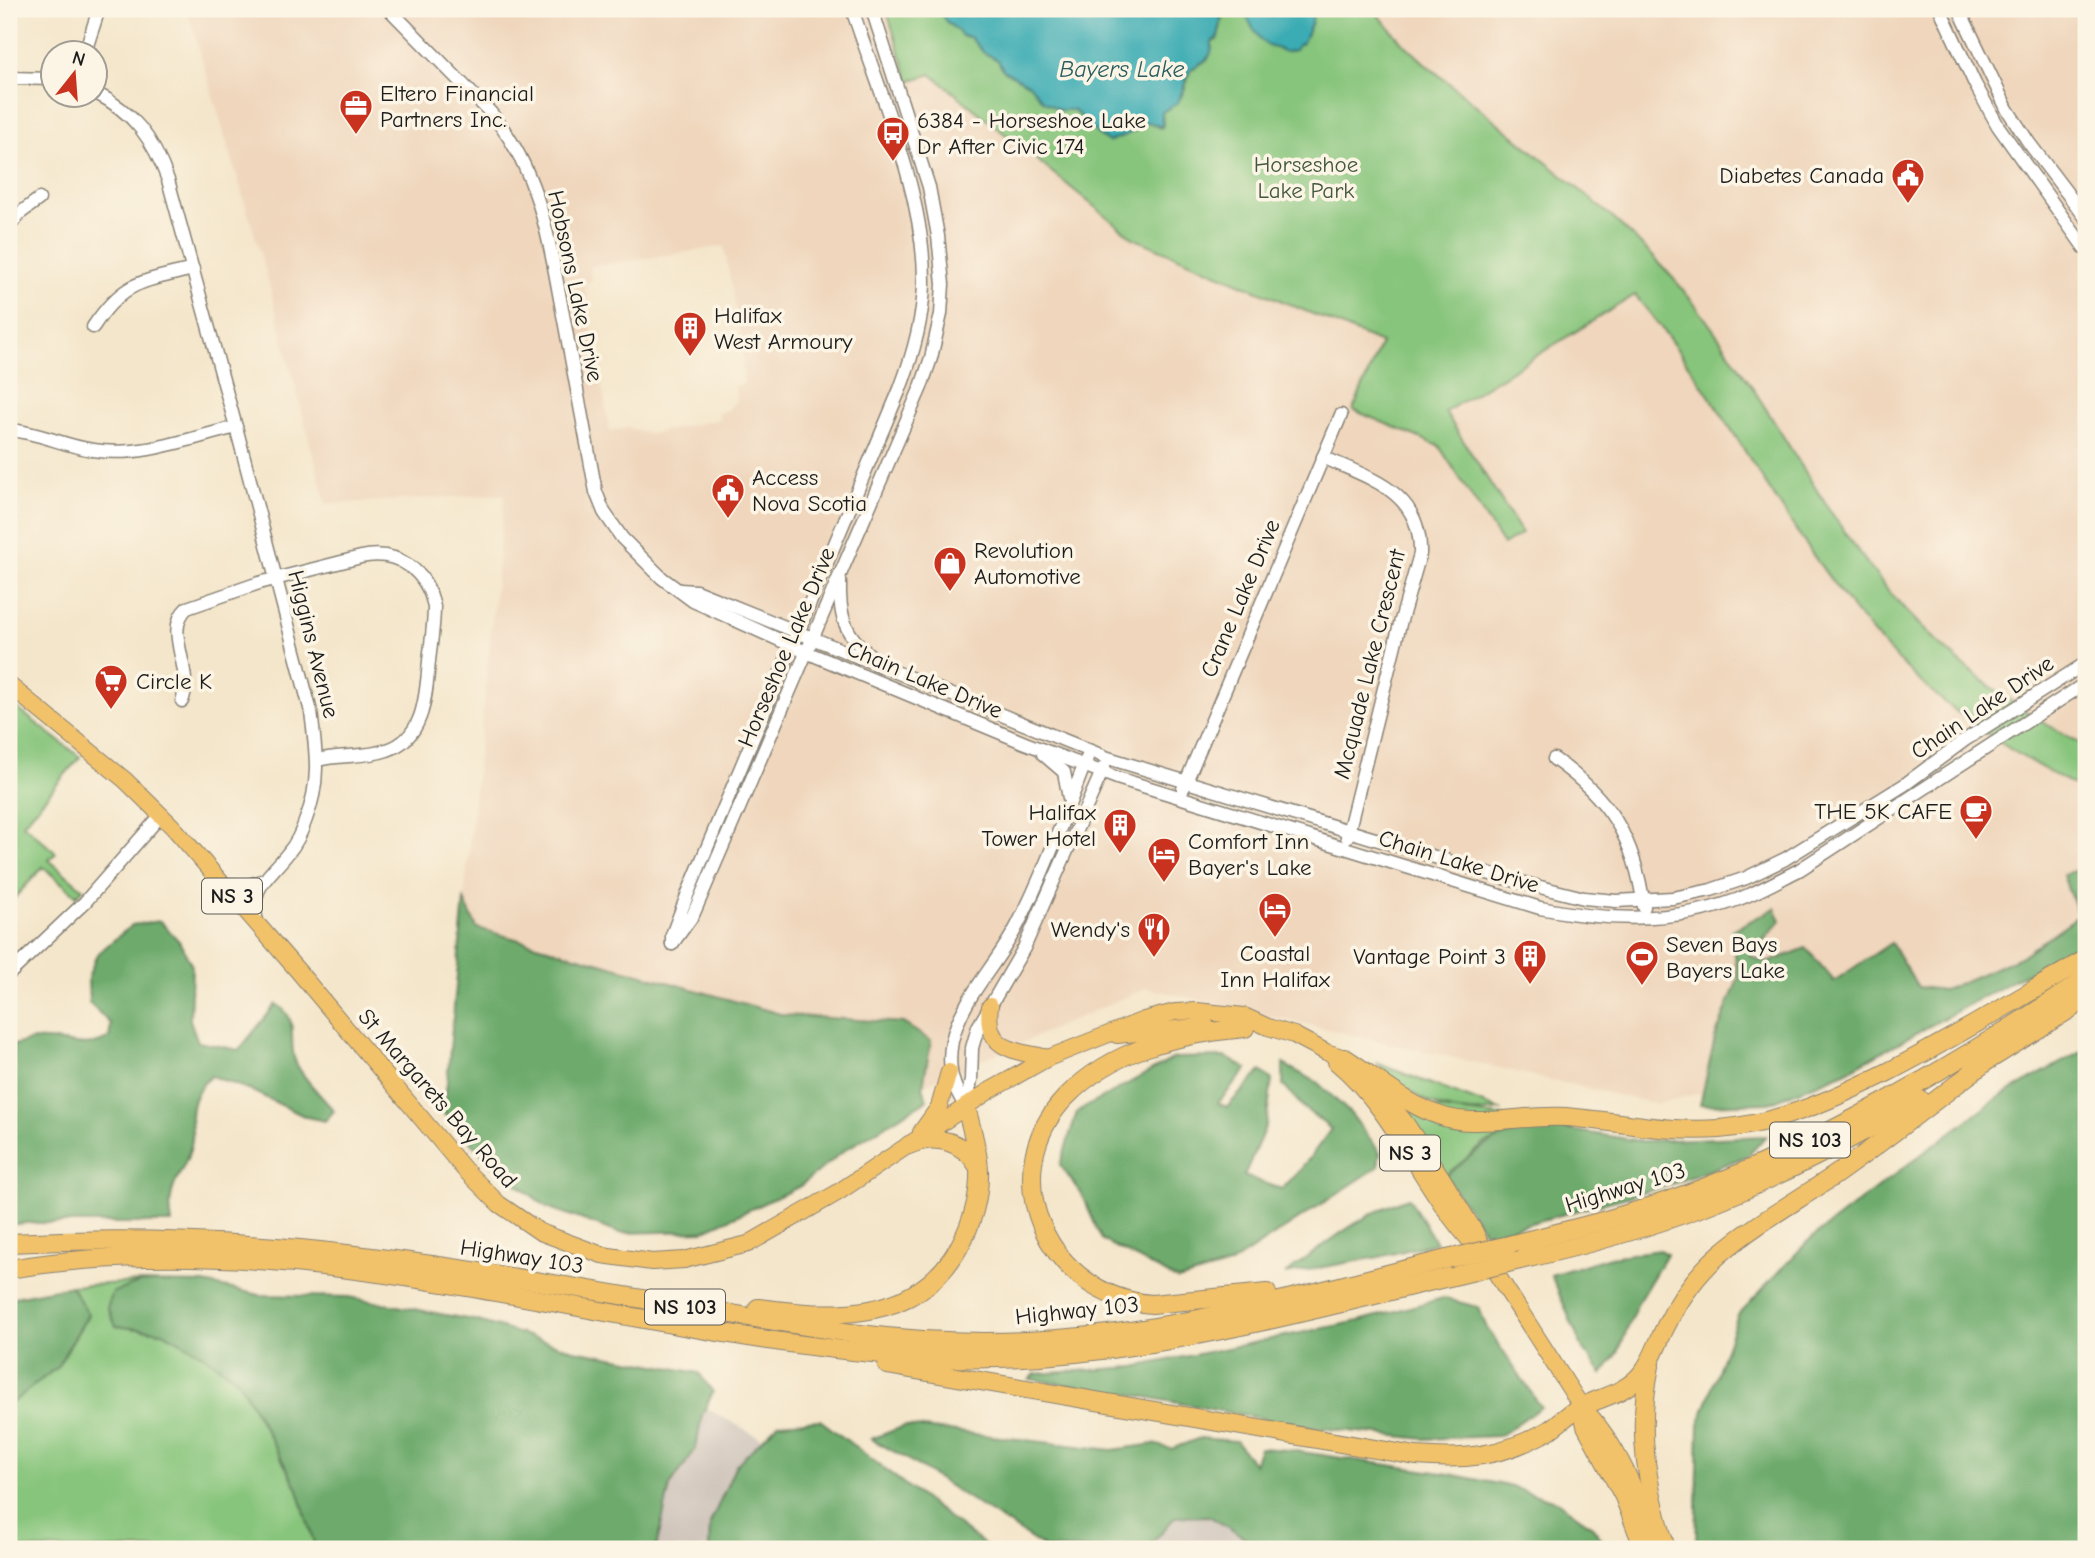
<svg xmlns="http://www.w3.org/2000/svg" width="2095" height="1558" font-family="'Comic Neue',sans-serif">
<style>
.built{fill:#efd6bc;fill-rule:evenodd}
.industrial{fill:#cdc2b9}
.green{fill:#87c57c;stroke:#52704c;stroke-width:2}
.forest{fill:#6daa6c;stroke:#446344;stroke-width:2}
.water{fill:#3bacb3;stroke:#2c6468;stroke-width:2}
.lines{fill:none;stroke-linecap:round;stroke-linejoin:round}
.minor-casing{stroke:#888174;stroke-width:15}
.major-casing{stroke:#888174;stroke-width:18}
.highway-casing{stroke:#888174;stroke-width:20}
.minor{stroke:#fff;stroke-width:12}
.major{stroke:#f2c26a;stroke-width:16}
.highway{stroke:#f2c26a;stroke-width:18}
.highway-bridge-casing{stroke:#888174;stroke-width:20;stroke-linecap:butt}
.highway-bridge{stroke:#f2c26a;stroke-width:18}
.labels{text-anchor:middle;stroke-width:7;stroke-linejoin:round;paint-order:stroke}
.shield{fill:#fcf5e5;stroke:#5f5d58;stroke-width:2}
.shield-label{font-size:21px;font-weight:bold;fill:#1c1c1c}
.poi-label{font-size:23px;fill:#1c1c1c;stroke:#fcf5e5;text-anchor:start}
.park-label{font-size:23px;fill:#41573e;stroke:#fcf5e5}
.street-label{font-size:23px;fill:#1c1c1c;stroke:#fcf5e5}
.water-label{font-size:24px;font-style:italic;fill:#2a5d60;stroke:#fcf5e5}
</style>
<rect width="100%" height="100%" fill="#fcf5e5"/>
<filter id="ink" filterUnits="userSpaceOnUse"><feTurbulence type="fractalNoise" baseFrequency=".0143" numOctaves="2"/><feDisplacementMap in="SourceGraphic" scale="14" xChannelSelector="R" yChannelSelector="G"/><feConvolveMatrix kernelMatrix="1 2 1 2 8 2 1 2 1" color-interpolation-filters="sRGB"/></filter>
<filter id="wash" filterUnits="userSpaceOnUse"><feTurbulence type="fractalNoise" baseFrequency=".00686" numOctaves="4" result="noise"/><feDisplacementMap in="SourceGraphic" scale="28" xChannelSelector="R" yChannelSelector="G"/><feGaussianBlur stdDeviation="1.57" result="paint"/><feColorMatrix in="noise" values="0 0 0 0 0 0 0 0 0 0 0 0 0 0 0 0 0 1.4 0 .05"/><feComposite in="paint" operator="in"/></filter>
<g filter="url(#wash)">
<rect width="100%" height="100%" fill="#f4e6cb"/>
<g class="built">
<path d="M187 9H886L909 81 931 74 1133 238 1381 343 1353 410 1439 446 1503 545 1441 412 1633 290 1684 357 1854 611 1879 639 1925 685 1975 725 2033 763 2086 791V866L2063 876 2078 916 2020 957 1944 990 1834 982 1806 948 1767 963 1750 956 1781 920 1774 908 1732 931 1738 979 1715 1038 1703 1092 1657 1104 1146 988 923 1086 931 1041 903 1023 784 1015 477 928 464 900 505 494 326 504 266 273ZM724 246 742 344 744 384 735 386 736 400 728 410 718 413 719 419 651 434 628 428 610 431 594 341 602 339 600 331 592 332 585 284 592 280 589 267Z"/>
<polygon points="1373,9 2086,9 2086,746 2039,720 1997,692 1955,658 1918,623 1864,558 1717,335 1665,269 1603,208 1417,56"/>
</g>
<g class="industrial">
<polygon points="705,1408 763,1439 736,1465 710,1524 709,1549 656,1549 670,1486 696,1448"/>
<polygon points="1209,1516 1264,1549 1147,1549 1175,1517"/>
</g>
<g class="green">
<path d="M886 9H935L941 12 948 24 958 28 964 37H970L983 52 998 60 1003 70 1030 85 1042 100 1074 110 1107 141C1114 137 1118 137 1125 135 1133 133 1141 126 1148 122L1160 128 1163 125 1162 112C1185 97 1183 96 1190 70 1205 60 1211 63 1212 42L1217 40 1221 25 1223 9H1242C1250 19 1255 35 1266 43 1271 47 1275 46 1281 50L1302 43 1311 23 1309 9H1373L1401 41 1428 66C1467 98 1507 130 1547 163 1599 205 1650 247 1692 301 1764 393 1814 500 1888 590 1943 656 2011 707 2086 746V791C1995 747 1912 686 1850 605 1772 506 1716 391 1635 295L1445 412 1522 533 1503 545 1439 446 1353 410 1381 343 1133 238 931 74 909 81Z"/>
<polygon points="9,702 80,757 23,824 56,853 49,860 83,889 77,896 43,867 9,904"/>
<path d="M1376 1063 1500 1110C1446 1119 1414 1100 1376 1063Z"/>
<polygon points="1400,1104 1537,1121 1574,1129 1545,1126 1484,1144 1445,1176"/>
<polygon points="142,1282 113,1293 116,1326 163,1332 199,1352 238,1380 297,1487 316,1549 9,1549 9,1405 57,1367 88,1315 71,1286"/>
</g>
<g class="forest">
<polygon points="2086,866 2086,941 1843,1073 1769,1103 1700,1105 1715,1038 1738,979 1732,930 1775,908 1781,920 1750,956 1767,963 1806,948 1834,981 1891,943 1918,987 1944,990 2020,957 2078,916 2063,875"/>
<polygon points="464,900 477,928 784,1015 903,1023 931,1041 923,1086 927,1100 845,1150 799,1187 703,1231 619,1233 547,1207 493,1166 444,1114"/>
<path d="M160 921 179 941 192 966 190 1020 198 1042 239 1050 276 1004C302 1019 286 1042 296 1063 304 1080 322 1096 334 1111L325 1121 306 1117 248 1089 211 1076C198 1087 191 1100 191 1118 191 1125 193 1133 192 1140 187 1175 164 1181 172 1223H27L9 1225V1047C17 1044 28 1040 37 1040 62 1038 85 1053 109 1038L111 1024 89 1003 88 978 97 954 132 925Z"/>
<polygon points="2086,1049 2086,1549 1696,1549 1699,1424 1738,1315 1808,1241 1895,1174 2000,1096"/>
<polygon points="1226,1057 1247,1069 1218,1103 1227,1107 1261,1071 1272,1080 1266,1125 1244,1176 1282,1189 1302,1168 1331,1129 1304,1108 1283,1085 1283,1064 1317,1082 1351,1114 1380,1152 1378,1167 1229,1265 1178,1280 1102,1240 1082,1195 1060,1165 1077,1112 1174,1058"/>
<path d="M1545 1126 1641 1141 1766 1136 1748 1156 1667 1186 1487 1235 1445 1176C1482 1146 1496 1133 1545 1126Z"/>
<path d="M1409 1198 1436 1243 1379 1257 1285 1274C1322 1247 1365 1211 1409 1198Z"/>
<polygon points="1659,1250 1667,1254 1637,1304 1618,1353 1602,1374 1583,1350 1551,1275 1610,1257"/>
<polygon points="142,1282 204,1283 260,1295 349,1297 478,1321 574,1350 699,1373 713,1392 702,1415 696,1448 670,1486 656,1549 316,1549 297,1487 238,1380 199,1352 163,1332 116,1326 107,1308 113,1292"/>
<polygon points="71,1286 88,1314 57,1367 9,1405 9,1298"/>
<polygon points="1443,1298 1478,1307 1487,1328 1541,1407 1499,1436 1424,1439 1301,1426 1146,1397 1030,1379 1035,1374 1134,1367 1359,1321"/>
<polygon points="820,1420 990,1549 709,1549 710,1524 736,1465 779,1423"/>
<polygon points="905,1426 1112,1450 1154,1444 1171,1449 1200,1438 1236,1441 1254,1464 1260,1448 1288,1450 1449,1474 1509,1486 1558,1502 1591,1525 1609,1549 1264,1549 1209,1516 1175,1517 1147,1549 1047,1549 904,1457 871,1439"/>
</g>
<g class="water">
<path d="M935 9H1223L1218 37 1212 42C1213 61 1202 61 1190 70L1178 103 1162 112V127L1148 122C1140 126 1133 132 1126 135 1119 138 1116 138 1109 142L1096 133 1074 110H1060L1043 101 1030 85 1003 70 998 60 983 52 970 37 962 36C956 27 952 28 946 21 941 16 942 12 935 9Z"/>
<path d="M1242 9H1309L1313 11 1312 22 1302 44H1299L1295 50 1285 52C1278 48 1276 49 1269 46 1257 41 1249 19 1242 9Z"/>
</g>
</g>
<g filter="url(#ink)">
<g class="lines">
<defs>
<g id="minor">
<path d="M389 9 490 112C542 172 550 249 565 325 575 381 586 437 596 492L604 512 622 538 662 578 693 601 806 652 1025 743 1117 778 1540 908C1610 922 1684 924 1751 894 1767 887 1783 878 1799 870L2086 683"/>
<polyline points="1940,9 1975,84 1998,126 2086,250"/>
<polyline points="1959,9 2007,109 2029,143 2086,218"/>
<polyline points="85,52 99,9"/>
<polyline points="9,78 52,79"/>
<path d="M94 92C134 112 153 139 168 180L236 427 311 712C316 752 321 781 306 819 302 831 296 844 288 853 268 879 249 886 257 923"/>
<polyline points="9,227 19,214 39,199"/>
<path d="M93 327C124 280 142 282 193 269"/>
<path d="M9 430C39 432 64 446 93 450 141 458 191 438 236 427"/>
<path d="M1323 457C1370 479 1422 491 1420 554L1400 624 1347 837"/>
<path d="M840 580C839 614 843 634 871 656"/>
<polyline points="680,590 696,591 1108,758 1504,878 1584,898 1616,901 1673,898 1711,890 1746,878 1785,859 1904,785 1965,740 2086,663"/>
<path d="M182 701C195 670 162 631 187 608L259 583 361 557C398 549 427 571 434 607 434 625 431 643 429 661 426 694 425 738 387 750 365 758 340 754 317 760"/>
<polyline points="1043,754 1064,772 1069,798"/>
<path d="M1554 759C1610 798 1635 839 1644 907"/>
<polyline points="1183,789 1341,415"/>
<polyline points="221,884 246,886 264,880"/>
<polyline points="672,944 693,915 921,387 931,358 941,314 943,284 938,236 929,187 872,9"/>
<path d="M672 944V935L688 893 900 389C913 355 923 320 924 284 925 194 880 94 852 9"/>
<polyline points="9,974 85,902 161,815"/>
<path d="M966 1107C952 1086 947 1067 952 1041 962 997 997 965 1017 926 1045 872 1065 814 1087 758"/>
<polyline points="966,1107 971,1080 972,1048 978,1027 1024,948 1104,767"/>
</g>
<g id="major">
<polyline points="9,685 125,780 173,827 298,971 464,1169 499,1204 540,1232 602,1255 652,1262 684,1260 748,1244 837,1193 989,1091 1048,1058 1144,1020 1175,1012 1197,1011 1244,1016 1268,1027 1294,1035 1326,1052 1345,1058 1353,1064"/>
<path d="M990 1006C984 1051 1014 1050 1048 1058"/>
<polyline points="1117,1035 1206,1026"/>
<path d="M1336 1062C1396 1112 1421 1188 1474 1245"/>
<path d="M1375 1084 1407 1125 1442 1178 1475 1232 1487 1259 1581 1406C1619 1443 1640 1500 1657 1549"/>
<polyline points="921,1132 939,1107 949,1072"/>
<polyline points="1581,1406 1585,1426 1623,1497 1643,1549"/>
</g>
<g id="highway">
<path d="M1245 1028C1179 1034 1114 1048 1066 1097 991 1175 1049 1297 1152 1304L1267 1293"/>
<path d="M1345 1058C1383 1082 1423 1121 1471 1121 1503 1122 1534 1115 1566 1117 1617 1121 1667 1133 1719 1129 1778 1124 1831 1100 1884 1074 1953 1039 2019 998 2086 959"/>
<polyline points="1973,1070 2086,999"/>
<path d="M909 1145C935 1133 963 1141 978 1166"/>
<path d="M9 1243C105 1238 204 1240 300 1249 485 1267 667 1306 851 1333 934 1344 1017 1345 1100 1335 1217 1321 1333 1287 1447 1259"/>
<path d="M1509 1245C1564 1231 1620 1218 1673 1199 1817 1149 1959 1062 2086 979"/>
<path d="M1520 1260C1582 1246 1645 1229 1705 1206 1780 1177 1851 1139 1921 1100"/>
<path d="M9 1269C309 1219 609 1334 907 1356 1098 1371 1273 1318 1458 1275"/>
<path d="M758 1308C833 1318 917 1323 959 1247 972 1224 980 1196 979 1170 978 1149 971 1127 966 1107"/>
<path d="M887 1365 1416 1456C1464 1460 1500 1457 1544 1433 1558 1426 1568 1412 1583 1406 1604 1396 1626 1393 1642 1373 1653 1360 1658 1341 1666 1326 1679 1300 1698 1273 1720 1254 1756 1223 1799 1200 1838 1173 1887 1139 1934 1101 1982 1065"/>
<path d="M1650 1366C1636 1433 1647 1485 1666 1549"/>
</g>
</defs>
<use href="#minor" class="minor-casing"/>
<use href="#major" class="major-casing"/>
<use href="#highway" class="highway-casing"/>
<use href="#minor" class="minor"/>
<use href="#major" class="major"/>
<use href="#highway" class="highway"/>
<defs>
<g id="highway-bridge">
<polyline points="1447,1259 1509,1245"/>
<polyline points="1458,1275 1520,1260"/>
</g>
</defs>
<use href="#highway-bridge" class="highway-bridge-casing"/>
<use href="#highway-bridge" class="highway-bridge"/>
</g>
</g>
<defs>
<symbol id="office-pin" viewBox="-11 -11 22 30"><path d="M0 17L-7.5 6A9.5 9.5 0 1 1 7.5 6Z" fill="#c8321e" stroke="#fcf5e5"/><path d="M-6-3h4V-5.5h4V-3h4V5H-6ZM-1-4.5V-3h2v-1.5ZM-6 0V1H6V0Z" fill="#fff"/></symbol>
<symbol id="bus-pin" viewBox="-11 -11 22 30"><path d="M0 17L-7.5 6A9.5 9.5 0 1 1 7.5 6Z" fill="#c8321e" stroke="#fcf5e5"/><path d="M-5-6H5V4H4V6H2V4H-2V6H-4V4H-5ZM-3.5-4V0h7V-4ZM-3.5 1.2v1.5H-2V1.2ZM2 1.2v1.5H3.5V1.2Z" fill="#fff"/></symbol>
<symbol id="civic-pin" viewBox="-11 -11 22 30"><path d="M0 17L-7.5 6A9.5 9.5 0 1 1 7.5 6Z" fill="#c8321e" stroke="#fcf5e5"/><path d="M-.6-6.5H3V-4.5H.6V-3L4-1V1h2V6H-6V1h2V-1L-.6-3ZM-1.2 2.5V6h2.4V2.5Z" fill="#fff"/></symbol>
<symbol id="building-pin" viewBox="-11 -11 22 30"><path d="M0 17L-7.5 6A9.5 9.5 0 1 1 7.5 6Z" fill="#c8321e" stroke="#fcf5e5"/><path d="M-4-6H4V6H1V3H-1V6H-4ZM-2.5-4.3h1.7v1.8h-1.7ZM.8-4.3h1.7v1.8H.8ZM-2.5-1h1.7V.8h-1.7ZM.8-1h1.7V.8H.8Z" fill="#fff"/></symbol>
<symbol id="shop-pin" viewBox="-11 -11 22 30"><path d="M0 17L-7.5 6A9.5 9.5 0 1 1 7.5 6Z" fill="#c8321e" stroke="#fcf5e5"/><path d="M-5-2.5h2.3a2.7 3.5 0 0 1 5.4 0H5L5.5 6h-11ZM-1.5-2.5h3a1.5 2.3 0 0 0-3 0Z" fill="#fff"/></symbol>
<symbol id="supermarket-pin" viewBox="-11 -11 22 30"><path d="M0 17L-7.5 6A9.5 9.5 0 1 1 7.5 6Z" fill="#c8321e" stroke="#fcf5e5"/><path d="M-6-5.5h2.5l.6 2H6L4.5 2H-2.5L-4.4-4H-6ZM-1.5 3.2a1.3 1.3 0 1 0 .1 0ZM3 3.2a1.3 1.3 0 1 0 .1 0Z" fill="#fff"/></symbol>
<symbol id="cafe-pin" viewBox="-11 -11 22 30"><path d="M0 17L-7.5 6A9.5 9.5 0 1 1 7.5 6Z" fill="#c8321e" stroke="#fcf5e5"/><path d="M-5.5-4.5H6V0H3Q3 3.5 0 3.5H-2.5Q-5.5 3.5-5.5 0ZM3-3.2v2h1.7v-2ZM-6 4.5H4V6H-6Z" fill="#fff"/></symbol>
<symbol id="hotel-pin" viewBox="-11 -11 22 30"><path d="M0 17L-7.5 6A9.5 9.5 0 1 1 7.5 6Z" fill="#c8321e" stroke="#fcf5e5"/><path d="M-6-4.5h1.5V1H6V5H4.5V3h-9V5H-6ZM-4 0a1.8 1.8 0 1 1 3.6 0ZM.5 0V-2.5h3Q6-2.5 6 0Z" fill="#fff"/></symbol>
<symbol id="restaurant-pin" viewBox="-11 -11 22 30"><path d="M0 17L-7.5 6A9.5 9.5 0 1 1 7.5 6Z" fill="#c8321e" stroke="#fcf5e5"/><path d="M-5-6h1v4h1v-4h1v4h1v-4h1v5L-1.5 .5V6h-2V.5L-5-1ZM5-6V6H3V1.5H1.5Q1.5-4 5-6Z" fill="#fff"/></symbol>
<symbol id="stadium-pin" viewBox="-11 -11 22 30"><path d="M0 17L-7.5 6A9.5 9.5 0 1 1 7.5 6Z" fill="#c8321e" stroke="#fcf5e5"/><path d="M0-5a6.5 5 0 1 0 0 10a6.5 5 0 1 0 0-10ZM-3.5-1.8h7v3.6h-7Z" fill="#fff"/></symbol>
</defs>
<g fill-rule="evenodd">
<use href="#office-pin" x="337" y="87" width="38" height="52"/>
<use href="#bus-pin" x="874" y="114" width="38" height="52"/>
<use href="#civic-pin" x="1889" y="156" width="38" height="52"/>
<use href="#building-pin" x="671" y="309" width="38" height="52"/>
<use href="#civic-pin" x="709" y="471" width="38" height="52"/>
<use href="#shop-pin" x="931" y="544" width="38" height="52"/>
<use href="#supermarket-pin" x="92" y="662" width="38" height="52"/>
<use href="#cafe-pin" x="1957" y="792" width="38" height="52"/>
<use href="#building-pin" x="1101" y="806" width="38" height="52"/>
<use href="#hotel-pin" x="1145" y="835" width="38" height="52"/>
<use href="#hotel-pin" x="1256" y="890" width="38" height="52"/>
<use href="#restaurant-pin" x="1135" y="910" width="38" height="52"/>
<use href="#building-pin" x="1511" y="937" width="38" height="52"/>
<use href="#stadium-pin" x="1623" y="938" width="38" height="52"/>
</g>
<g class="labels">
<g class="shield">
<rect x="202" y="878.5" width="60" height="35" rx="5"/>
<rect x="1770" y="1122.5" width="80" height="35" rx="5"/>
<rect x="1380" y="1135.5" width="60" height="35" rx="5"/>
<rect x="645" y="1289.5" width="80" height="35" rx="5"/>
</g>
<g class="shield-label">
<text x="232" y="903">NS 3</text>
<text x="1810" y="1147">NS 103</text>
<text x="1410" y="1160">NS 3</text>
<text x="685" y="1314">NS 103</text>
</g>
<g class="poi-label">
<text x="380" y="101">Eltero Financial<tspan x="380" dy="26">Partners Inc.</tspan></text>
<text x="917" y="128">6384 - Horseshoe Lake<tspan x="917" dy="26">Dr After Civic 174</tspan></text>
<text x="1884" y="183" text-anchor="end">Diabetes Canada</text>
<text x="714" y="323">Halifax<tspan x="714" dy="26">West Armoury</tspan></text>
<text x="752" y="485">Access<tspan x="752" dy="26">Nova Scotia</tspan></text>
<text x="974" y="558">Revolution<tspan x="974" dy="26">Automotive</tspan></text>
<text x="136" y="689">Circle K</text>
<text x="1952" y="819" text-anchor="end">THE 5K CAFE</text>
<text x="1096" y="820" text-anchor="end">Halifax<tspan x="1096" dy="26">Tower Hotel</tspan></text>
<text x="1188" y="849">Comfort Inn<tspan x="1188" dy="26">Bayer's Lake</tspan></text>
<text x="1130" y="937" text-anchor="end">Wendy's</text>
<text x="1666" y="952">Seven Bays<tspan x="1666" dy="26">Bayers Lake</tspan></text>
<text x="1275" y="961" text-anchor="middle">Coastal<tspan x="1275" dy="26">Inn Halifax</tspan></text>
<text x="1506" y="964" text-anchor="end">Vantage Point 3</text>
</g>
<g class="park-label">
<text x="1306" y="172">Horseshoe<tspan x="1306" dy="26">Lake Park</tspan></text>
</g>
<g class="street-label">
<text transform="translate(576 286) rotate(78)" y="8">Hobsons Lake Drive</text>
<text transform="translate(1240 598) rotate(-67)" y="8">Crane Lake Drive</text>
<text transform="translate(314 644) rotate(76)" y="8">Higgins Avenue</text>
<text transform="translate(786 647) rotate(-67)" y="8">Horseshoe Lake Drive</text>
<text transform="translate(1369 664) rotate(-76)" y="8">Mcquade Lake Crescent</text>
<text transform="translate(925 679) rotate(23)" y="8">Chain Lake Drive</text>
<text transform="translate(1982 707) rotate(-34)" y="8">Chain Lake Drive</text>
<text transform="translate(1459 861) rotate(17)" y="8">Chain Lake Drive</text>
<text transform="translate(438 1098) rotate(49)" y="8">St Margarets Bay Road</text>
<text transform="translate(1625 1187) rotate(-17)" y="8">Highway 103</text>
<text transform="translate(522 1256) rotate(9)" y="8">Highway 103</text>
<text transform="translate(1077 1310) rotate(-6)" y="8">Highway 103</text>
</g>
<g class="water-label">
<text x="1122" y="77">Bayers Lake</text>
</g>
</g>
<rect width="2095" height="1558" fill="none" stroke="#fcf5e5" stroke-width="35"/>
<g transform="translate(74 74) rotate(17)"><circle r="33" fill="#fcf5e5" stroke="#a29e95" stroke-width="2"/>
<path d="M0-5L12 26L0 18L-12 26Z" fill="#c8321e"/>
<text y="-10" font-size="19" font-weight="bold" text-anchor="middle" fill="#1c1c1c">N</text>
</g>
</svg>
